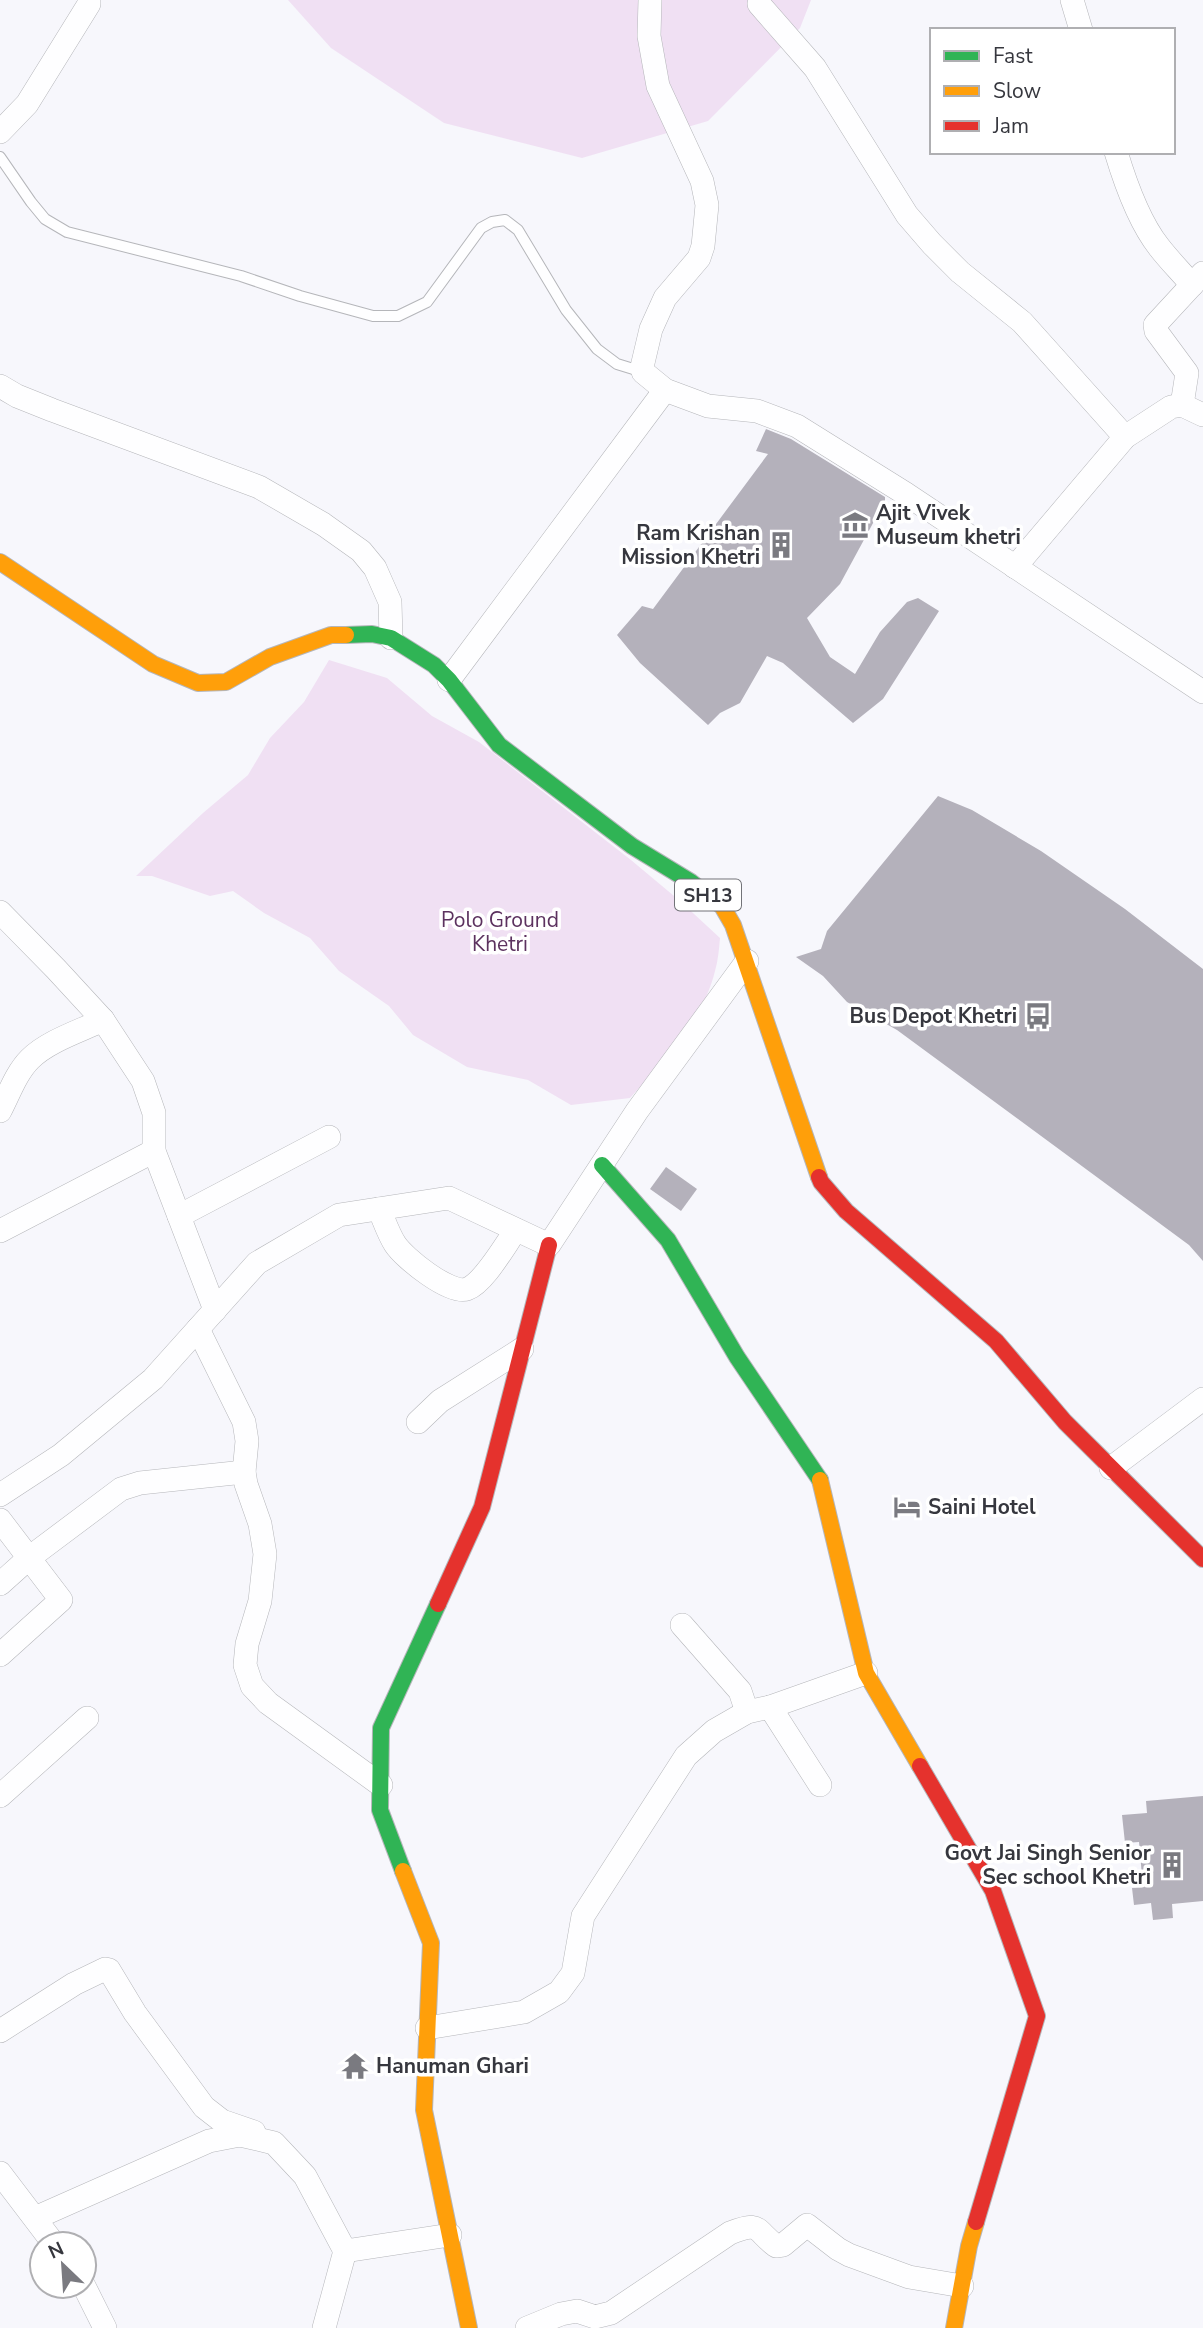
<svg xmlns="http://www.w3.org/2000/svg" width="1203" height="2328" font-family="'Nunito Sans',sans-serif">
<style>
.green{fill:#f0e0f3}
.building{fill:#b4b1bb}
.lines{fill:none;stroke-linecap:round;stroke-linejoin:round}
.lane-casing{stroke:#b5b6ba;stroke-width:12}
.street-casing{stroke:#b5b6ba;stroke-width:24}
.fast-casing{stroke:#b5b6ba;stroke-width:18}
.slow-casing{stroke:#b5b6ba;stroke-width:18}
.jam-casing{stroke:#b5b6ba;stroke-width:18}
.lane{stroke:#fefeff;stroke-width:10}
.street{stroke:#fefeff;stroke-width:23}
.fast{stroke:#30b455;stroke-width:16}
.slow{stroke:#ff9f0a;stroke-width:16}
.jam{stroke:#e5322d;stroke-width:16}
.labels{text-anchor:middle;stroke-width:7;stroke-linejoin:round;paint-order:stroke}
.shield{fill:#fff;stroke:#727378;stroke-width:2}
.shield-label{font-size:19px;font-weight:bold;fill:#36373e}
.poi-label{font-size:21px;font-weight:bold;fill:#36373e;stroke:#fff;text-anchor:start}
.park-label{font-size:21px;fill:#5c325f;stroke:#fff}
</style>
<rect width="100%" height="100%" fill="#f7f7fc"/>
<g class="green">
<polygon points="288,0 811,0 800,28 708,121 582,158 444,123 331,48"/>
<path d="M329 660 387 678 432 716 479 742 631 860 680 901 720 938C719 949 718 961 715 971 703 1021 663 1061 630 1098L571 1105 528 1080 467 1067 413 1035 389 1006 339 971 310 938 264 913 233 891 210 896 152 876H136L203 813 248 775 270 738 304 702Z"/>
</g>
<g class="building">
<polygon points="766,429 791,439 885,497 885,501 840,584 807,618 830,657 855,674 880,632 907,602 918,598 939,611 883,699 853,723 783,663 767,656 740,703 720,713 708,725 640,663 617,635 642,606 653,609 768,454 756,451"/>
<polygon points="938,796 972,810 1041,851 1125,909 1203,969 1203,1261 1189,1245 897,1030 847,1002 823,976 796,957 821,949 827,931"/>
<polygon points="666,1167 697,1189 681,1211 650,1189"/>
<polygon points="1203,1796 1203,1901 1172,1904 1173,1918 1153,1920 1151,1903 1134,1905 1132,1888 1143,1887 1139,1842 1125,1843 1122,1815 1147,1813 1146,1801"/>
</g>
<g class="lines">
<defs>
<polyline id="lane" points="0,157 31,202 45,219 67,232 241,276 300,296 373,316 398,316 427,302 481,228 492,222 505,220 518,230 566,310 597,349 617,364 643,372"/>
<g id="street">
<polyline points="650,0 649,36 658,86 702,181 707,205 703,246 699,258 665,298 651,329 642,367 643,372 665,390 708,406 757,411 797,426 906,494 1203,692"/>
<polyline points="1072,0 1081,30"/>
<polyline points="759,4 815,68 907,215 932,244 960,272 1022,322 1125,437"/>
<polyline points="0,132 27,104 89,4 89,0"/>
<path d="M1116 152C1125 182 1140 223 1159 247 1169 260 1181 272 1192 285"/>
<polyline points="0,386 17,396 52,410 259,487 323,524 361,551 375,568 390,602 391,638"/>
<polyline points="1182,405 1187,373 1156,331 1155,325 1203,273"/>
<polyline points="1015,567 1125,437 1171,407 1182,405 1203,415"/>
<polyline points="449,680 665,390"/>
<polyline points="0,912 56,969 103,1020 143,1081 154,1113 154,1151 215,1310"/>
<path d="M0 1111C9 1094 16 1073 30 1059 48 1041 80 1031 103 1020"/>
<path d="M379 1209C384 1220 388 1233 395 1244 404 1258 450 1295 467 1289 484 1283 505 1245 516 1230"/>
<polyline points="179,1216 329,1137"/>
<polyline points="0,1231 154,1151"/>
<polyline points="198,1329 244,1422 247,1441 244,1472 246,1484 260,1524 265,1554 260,1601 247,1644 245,1665 252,1686 268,1703 381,1785"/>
<polyline points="418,1422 440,1401 522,1349"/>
<polyline points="1111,1468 1203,1399"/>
<polyline points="0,1495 61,1455 153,1379 257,1263 339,1215 449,1198 549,1245 637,1111 747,961"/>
<polyline points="0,1520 61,1600 0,1655"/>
<polyline points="0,1584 29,1558 121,1489 140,1483 244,1472"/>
<polyline points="682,1625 740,1691 747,1712"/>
<polyline points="770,1707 820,1785"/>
<polyline points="0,1796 87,1718"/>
<polyline points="427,2028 524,2012 559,1992 573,1973 583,1916 686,1756 714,1731 747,1712 770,1707 866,1673"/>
<polyline points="0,2031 74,1984 105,1969 109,1970 135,2013 204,2107 222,2121 254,2132"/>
<polyline points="0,2173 54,2244"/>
<polyline points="35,2218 209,2141 240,2135 274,2143 305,2176 345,2251 450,2235"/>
<polyline points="84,2286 105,2328"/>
<polyline points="324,2328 345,2251"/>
<path d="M527 2328 561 2314 577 2311 595 2317 611 2313 730 2233C761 2221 754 2229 776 2246L783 2245 807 2225 838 2249 849 2255 909 2277 962 2286"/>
</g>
<g id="fast">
<polyline points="346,635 372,634 391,638 434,665 449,680 499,745 632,846 691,882 714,900"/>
<polyline points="602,1165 668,1240 737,1357 820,1480"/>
<polyline points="403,1871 380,1810 381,1728 438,1604"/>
</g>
<g id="slow">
<polyline points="0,562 153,664 198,683 226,682 270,657 331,635 346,635"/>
<polyline points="714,900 722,906 733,925 819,1177"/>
<polyline points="820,1480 866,1673 920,1766"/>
<polyline points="403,1871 431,1943 424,2110 469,2328"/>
<polyline points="954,2328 969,2246 976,2222"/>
</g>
<g id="jam">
<polyline points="819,1177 821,1182 846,1211 996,1341 1065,1422 1203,1559"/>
<polyline points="438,1604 482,1507 549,1245"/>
<polyline points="920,1766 993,1891 1037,2016 976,2222"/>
</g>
</defs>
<use href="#lane" class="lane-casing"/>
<use href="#street" class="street-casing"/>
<use href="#fast" class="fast-casing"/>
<use href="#slow" class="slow-casing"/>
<use href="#jam" class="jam-casing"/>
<use href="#lane" class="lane"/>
<use href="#street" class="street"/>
<use href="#fast" class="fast"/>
<use href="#slow" class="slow"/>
<use href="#jam" class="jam"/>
</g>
<defs>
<symbol id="museum-bare" viewBox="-9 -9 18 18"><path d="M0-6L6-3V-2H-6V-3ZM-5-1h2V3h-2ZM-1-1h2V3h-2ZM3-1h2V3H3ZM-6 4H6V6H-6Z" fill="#7a7a80" stroke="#fff" stroke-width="2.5" paint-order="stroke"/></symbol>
<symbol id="building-bare" viewBox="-9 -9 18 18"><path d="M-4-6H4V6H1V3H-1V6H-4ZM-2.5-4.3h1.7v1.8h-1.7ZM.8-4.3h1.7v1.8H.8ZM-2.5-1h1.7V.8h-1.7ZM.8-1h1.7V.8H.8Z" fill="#7a7a80" stroke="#fff" stroke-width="2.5" paint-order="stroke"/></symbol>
<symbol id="bus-bare" viewBox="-9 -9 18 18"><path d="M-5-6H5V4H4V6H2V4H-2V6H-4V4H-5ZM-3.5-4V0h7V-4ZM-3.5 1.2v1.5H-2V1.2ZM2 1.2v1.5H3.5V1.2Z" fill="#7a7a80" stroke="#fff" stroke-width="2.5" paint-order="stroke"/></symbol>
<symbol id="hotel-bare" viewBox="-9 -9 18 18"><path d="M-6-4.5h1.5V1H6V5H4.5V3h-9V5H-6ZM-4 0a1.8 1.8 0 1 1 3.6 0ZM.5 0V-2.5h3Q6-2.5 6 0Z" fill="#7a7a80" stroke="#fff" stroke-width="2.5" paint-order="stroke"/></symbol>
<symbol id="temple-bare" viewBox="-9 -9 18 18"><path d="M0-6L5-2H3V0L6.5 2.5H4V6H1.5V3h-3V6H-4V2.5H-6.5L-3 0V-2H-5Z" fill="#7a7a80" stroke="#fff" stroke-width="2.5" paint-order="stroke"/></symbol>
</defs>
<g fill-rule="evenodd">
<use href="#museum-bare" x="836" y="506" width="38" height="38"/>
<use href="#building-bare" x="762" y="526" width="38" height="38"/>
<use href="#bus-bare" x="1019" y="997" width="38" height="38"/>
<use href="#hotel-bare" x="888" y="1488" width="38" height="38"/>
<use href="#building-bare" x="1153" y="1846" width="38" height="38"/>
<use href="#temple-bare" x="336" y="2047" width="38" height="38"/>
</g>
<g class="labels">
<rect class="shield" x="675" y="879.5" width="66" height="31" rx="5"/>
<g class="shield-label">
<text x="708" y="902">SH13</text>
</g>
<g class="poi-label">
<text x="876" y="520">Ajit Vivek<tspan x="876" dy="24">Museum khetri</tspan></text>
<text x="760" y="540" text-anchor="end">Ram Krishan<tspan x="760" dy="24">Mission Khetri</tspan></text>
<text x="1017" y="1023" text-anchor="end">Bus Depot Khetri</text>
<text x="928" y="1514">Saini Hotel</text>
<text x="1151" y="1860" text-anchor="end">Govt Jai Singh Senior<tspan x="1151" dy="24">Sec school Khetri</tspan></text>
<text x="376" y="2073">Hanuman Ghari</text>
</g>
<g class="park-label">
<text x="500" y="927">Polo Ground<tspan x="500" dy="24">Khetri</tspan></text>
</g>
</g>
<rect x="930" y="28" width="245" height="126" fill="#ffffff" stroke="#afafb2" stroke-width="2"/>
<rect x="944" y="51" width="35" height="10" fill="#30b455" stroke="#afafb2" stroke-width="2"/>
<text x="993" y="63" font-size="21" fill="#36373e">Fast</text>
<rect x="944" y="86" width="35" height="10" fill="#ff9f0a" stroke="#afafb2" stroke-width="2"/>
<text x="993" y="98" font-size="21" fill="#36373e">Slow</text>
<rect x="944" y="121" width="35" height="10" fill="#e5322d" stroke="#afafb2" stroke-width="2"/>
<text x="993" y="133" font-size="21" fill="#36373e">Jam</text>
<g transform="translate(63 2265) rotate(335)"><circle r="33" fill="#ffffff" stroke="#afafb2" stroke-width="2"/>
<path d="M0-5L12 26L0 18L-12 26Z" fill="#7a7a80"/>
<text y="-10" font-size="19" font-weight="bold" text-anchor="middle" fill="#36373e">N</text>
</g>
</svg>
